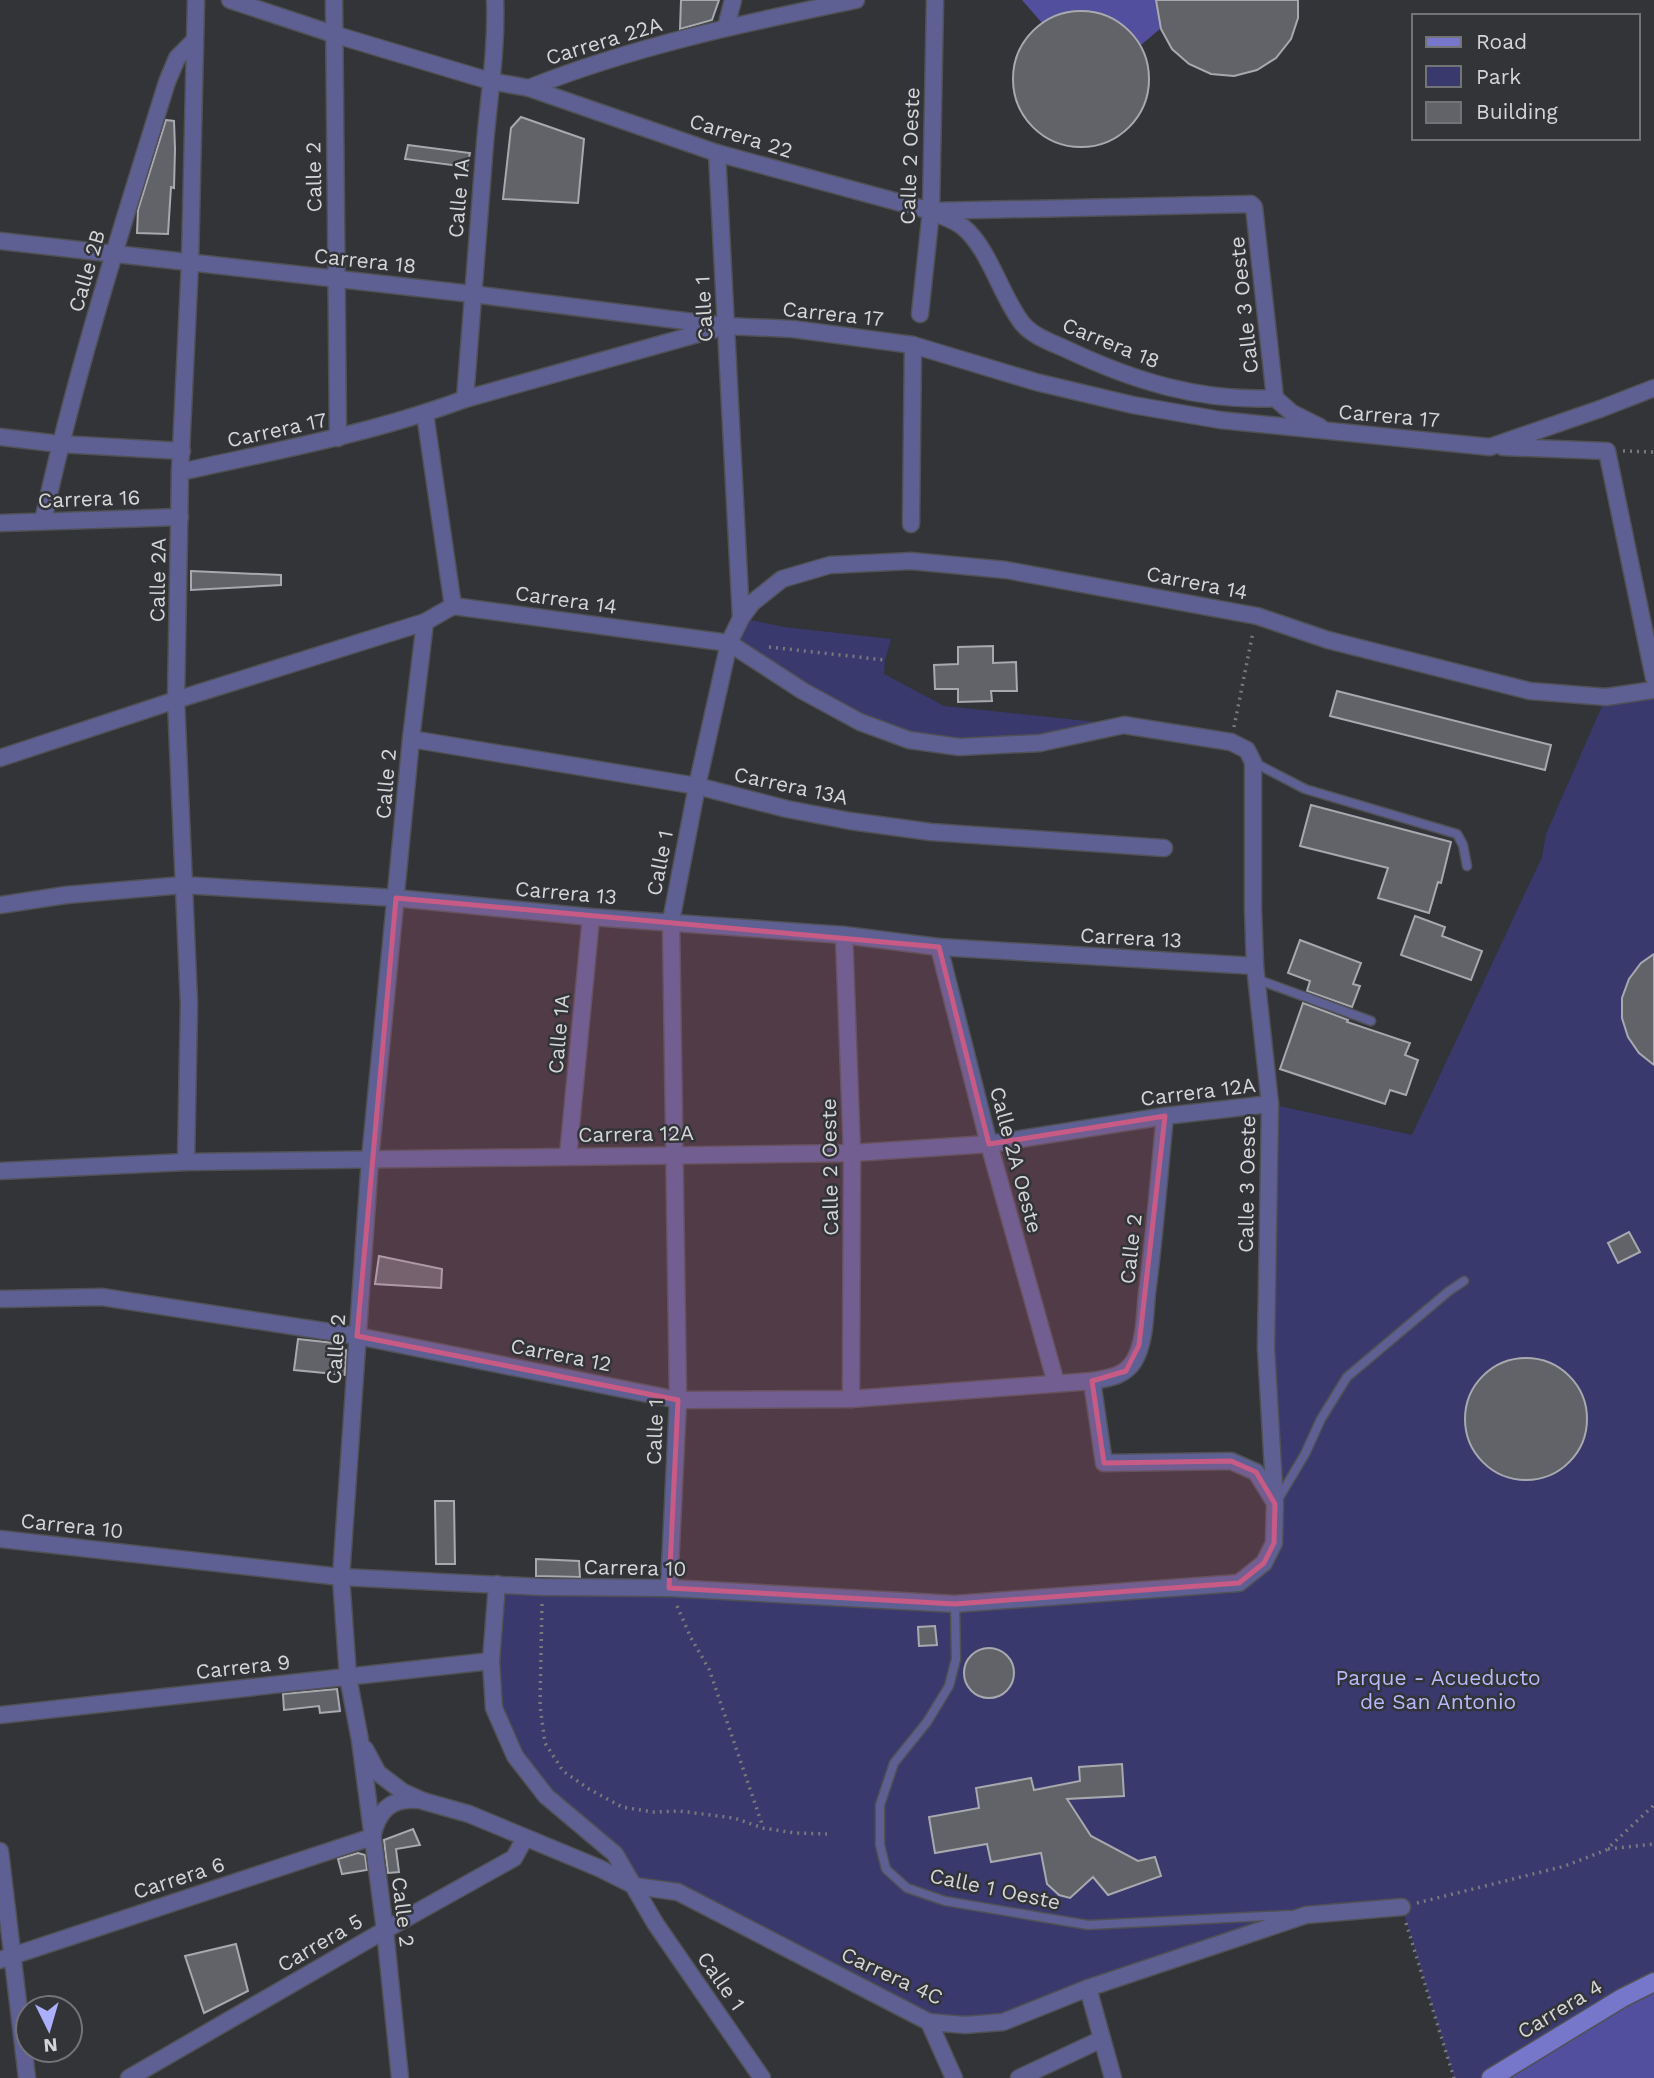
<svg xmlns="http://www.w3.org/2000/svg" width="1654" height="2078" font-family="'Work Sans',sans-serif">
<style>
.green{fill:#3a396d}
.forest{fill:#524f9f}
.building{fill:#626368;stroke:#a8a9ae;stroke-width:2}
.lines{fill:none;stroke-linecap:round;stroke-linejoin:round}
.lane-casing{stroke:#505155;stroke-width:11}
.street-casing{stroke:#505155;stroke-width:19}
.secondary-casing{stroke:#505155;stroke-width:21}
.path{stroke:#78797c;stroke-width:3.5;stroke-dasharray:2 5;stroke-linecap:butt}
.lane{stroke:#5e6094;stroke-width:8}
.street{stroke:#5e6094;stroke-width:16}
.secondary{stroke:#7676ca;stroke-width:18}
.marked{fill:#c85a86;fill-opacity:0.2;stroke:#c85a86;stroke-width:5;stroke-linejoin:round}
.labels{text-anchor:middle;stroke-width:5;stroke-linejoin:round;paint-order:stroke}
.street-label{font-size:21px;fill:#d4d5d7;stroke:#333438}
.park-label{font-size:21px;fill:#b6b9fb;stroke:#333438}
</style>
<rect width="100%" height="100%" fill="#333438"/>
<g class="green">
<polygon points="741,618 784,627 891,639 885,660 884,674 944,706 1124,725 1040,743 909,740 729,643"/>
<polygon points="1654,690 1654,1982 1491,2078 1454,2078 1402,1907 1306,1915 1003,2022 929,2022 678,1892 635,1886 615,1854 546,1796 495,1708 497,1584 955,1604 1239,1583 1274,1543 1270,1104 1412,1135 1542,857 1546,834 1606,697"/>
</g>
<g class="forest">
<path d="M1022 0H1158L1161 28 1141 45C1110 8 1085 3 1042 23Z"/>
<polygon points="1654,1982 1654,2078 1491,2078"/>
</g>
<g class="building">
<polygon points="681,0 719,0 712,20 680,29"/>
<polygon points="1156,0 1298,0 1298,18 1291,39 1276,58 1257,70 1234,76 1211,74 1189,64 1172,49 1161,29"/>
<circle cx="1081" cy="79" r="68"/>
<polygon points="521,117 584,139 578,203 503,199 511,128"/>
<polygon points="166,120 174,121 175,149 174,188 171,187 168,234 137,233 138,210"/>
<polygon points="408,145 470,153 467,167 405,159"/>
<polygon points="191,571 281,575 281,585 191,590"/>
<polygon points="993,646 993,663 1016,662 1017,691 991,691 992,701 958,702 958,689 935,689 934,665 958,664 958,647"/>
<polygon points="1337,691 1551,745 1545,770 1330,716"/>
<polygon points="1311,805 1451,842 1441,883 1438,882 1429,913 1378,898 1388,868 1300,846"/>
<polygon points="1415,916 1445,927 1442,936 1482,951 1471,980 1401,955"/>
<polygon points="1300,940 1361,963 1353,984 1360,986 1352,1007 1307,991 1310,981 1288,973"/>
<polygon points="1654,954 1654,1065 1639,1053 1628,1037 1622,1018 1622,998 1629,979 1641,963"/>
<polygon points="1303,1003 1348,1020 1347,1022 1410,1043 1405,1055 1418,1060 1406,1095 1390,1090 1385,1104 1280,1069"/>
<polygon points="1629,1232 1640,1252 1618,1263 1608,1243"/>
<polygon points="379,1256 442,1269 441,1288 375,1284"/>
<polygon points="298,1339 334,1343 346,1350 345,1375 294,1370"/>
<circle cx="1526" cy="1419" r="61"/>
<polygon points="435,1501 454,1501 455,1564 436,1564"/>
<polygon points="536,1559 579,1561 580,1577 536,1576"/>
<polygon points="935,1626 937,1645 919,1646 918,1627"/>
<circle cx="989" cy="1673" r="25"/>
<polygon points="337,1689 340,1711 320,1713 319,1706 284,1710 283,1694"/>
<polygon points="1122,1764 1124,1796 1067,1799 1091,1836 1138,1861 1155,1857 1161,1876 1108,1895 1093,1877 1070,1898 1059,1895 1047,1884 1041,1853 991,1862 987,1844 935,1853 929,1817 979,1808 976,1788 1031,1778 1034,1790 1080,1781 1079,1767"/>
<polygon points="413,1829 420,1845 396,1849 399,1872 388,1873 384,1840"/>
<polygon points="358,1853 365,1855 367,1870 342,1874 338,1859"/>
<polygon points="236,1944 248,1991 204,2013 185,1956"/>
</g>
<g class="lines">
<defs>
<g id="lane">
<polyline points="1253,762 1305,789 1457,834 1463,845 1467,866"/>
<polyline points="1256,979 1371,1021"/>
<polyline points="1277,1501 1305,1454 1321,1419 1347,1377 1449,1291 1464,1281"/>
<polyline points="955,1604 956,1659 949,1686 927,1722 894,1763 880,1805 880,1845 886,1869 907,1888 945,1901 1088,1925 1289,1915"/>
</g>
<g id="street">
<polyline points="230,0 333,34 490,81 529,88 717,153 931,211 1251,204 1254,207 1275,398"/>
<polyline points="334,0 338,438"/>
<polyline points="726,27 733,0"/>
<path d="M529 88C634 46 745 23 856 0"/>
<path d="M935 213C944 217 956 221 963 227 989 248 1001 296 1022 323 1032 336 1053 343 1068 350 1134 381 1201 402 1275 398L1292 413 1320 427"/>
<polyline points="0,241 472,294 717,325"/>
<polyline points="920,314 931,211 935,0"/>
<path d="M465 399C471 314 478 229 485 143 489 96 497 48 495 0"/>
<polyline points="425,414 453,606"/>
<polyline points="0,437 60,444 182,451"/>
<polyline points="1503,447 1607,451 1654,678"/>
<path d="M180 472C276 451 373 433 465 399L726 326 793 329 913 345 1036 382 1133 405 1220 420 1490 447 1600 409 1654 388"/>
<path d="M43 521C75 373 122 227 167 82L177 58 193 42"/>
<polyline points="0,523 180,517"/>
<polyline points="911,524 913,345"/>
<polyline points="741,618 752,603 782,579 830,565 911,561 1006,570 1257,616 1328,640 1530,691 1606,697 1654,690"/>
<polyline points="411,739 697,786 787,809 850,821 931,832 1164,848"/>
<polyline points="0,758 176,700 425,622 453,606 729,643 803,691 860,722 909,740 959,747 1040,743 1124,725 1231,742 1247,750 1253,762 1253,908 1255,966 1270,1104 1266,1348 1275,1504 1274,1543 1264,1563 1239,1583 955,1604 669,1588 542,1587 341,1577 0,1539"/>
<polyline points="0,905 66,895 183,885 396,898 591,917 844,935 939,947 1255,966"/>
<polyline points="844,935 852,1153 851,1399"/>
<polyline points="939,947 989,1144 1056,1383"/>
<polyline points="568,1156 591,917"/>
<polyline points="186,1162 189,1004 176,700 180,472 190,262 196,0"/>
<polyline points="0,1171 186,1162 852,1153 989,1144 1165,1116 1270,1104"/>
<path d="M0 1299 102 1297 357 1336 678 1400 851 1399 1092 1381C1108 1378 1124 1377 1134 1361 1145 1343 1145 1314 1147 1293 1155 1234 1159 1175 1165 1116"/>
<polyline points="1092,1381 1104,1463 1231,1461 1256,1472 1274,1501"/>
<polyline points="497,1584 491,1661 494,1708 515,1756 546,1796 615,1854 655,1923 762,2078"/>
<polyline points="669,1588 678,1400 671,921 697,786 729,643 741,618 717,153"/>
<polyline points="0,1715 491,1661"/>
<polyline points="365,1749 378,1773 403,1792 423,1801 469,1814 599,1868 635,1886 678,1892 929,2022 965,2025 1003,2022 1088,1988 1306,1915 1402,1907"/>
<polyline points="0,1851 27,2078"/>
<path d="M0 1960 372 1837C378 1812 389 1798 417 1800"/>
<polyline points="1088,1988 1113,2078"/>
<polyline points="929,2022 954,2078"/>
<polyline points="129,2078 385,1930 514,1858 525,1838"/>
<polyline points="400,2078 385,1930 360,1740 348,1677 341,1577 370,1159 411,739 425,622"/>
<polyline points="1019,2078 1102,2039"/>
</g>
<polyline id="secondary" points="1491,2078 1622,1998 1654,1982"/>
</defs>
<use href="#lane" class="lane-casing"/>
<use href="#street" class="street-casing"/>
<use href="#secondary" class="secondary-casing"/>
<g class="path">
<polyline points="1623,451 1654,452"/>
<polyline points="769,647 885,660"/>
<polyline points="1234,727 1253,632"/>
<polyline points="542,1604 540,1706 545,1743 563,1771 589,1789 622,1807 653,1812 679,1811 734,1818 763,1828 795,1833 827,1834"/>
<polyline points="677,1606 691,1638 709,1669 763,1827"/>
<polyline points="1608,1849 1654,1844"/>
<polyline points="1417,1903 1565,1866 1606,1850 1654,1805"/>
<polyline points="1406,1923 1454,2078"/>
</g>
<use href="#lane" class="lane"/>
<use href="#street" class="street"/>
<use href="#secondary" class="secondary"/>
</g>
<path class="marked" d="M396 898 939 947 989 1144 1165 1116 1139 1345 1126 1371 1092 1381 1104 1463 1231 1461 1256 1472 1275 1504 1274 1543 1264 1563 1239 1583 955 1604 669 1588 678 1400 357 1336Z"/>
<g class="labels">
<g class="street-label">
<text transform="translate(604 41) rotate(-17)" y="7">Carrera 22A</text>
<text transform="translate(741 136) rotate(17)" y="7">Carrera 22</text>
<text transform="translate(910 156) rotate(-88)" y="7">Calle 2 Oeste</text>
<text transform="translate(314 177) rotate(-91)" y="7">Calle 2</text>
<text transform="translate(459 198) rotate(-85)" y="7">Calle 1A</text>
<text transform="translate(365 261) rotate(6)" y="7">Carrera 18</text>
<text transform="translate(87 271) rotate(-74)" y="7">Calle 2B</text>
<text transform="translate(1244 305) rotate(-96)" y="7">Calle 3 Oeste</text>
<text transform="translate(704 309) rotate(-93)" y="7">Calle 1</text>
<text transform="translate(833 314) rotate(6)" y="7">Carrera 17</text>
<text transform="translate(1111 343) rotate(22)" y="7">Carrera 18</text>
<text transform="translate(1389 416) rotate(5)" y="7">Carrera 17</text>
<text transform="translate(277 430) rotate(-12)" y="7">Carrera 17</text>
<text transform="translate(89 499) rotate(-2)" y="7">Carrera 16</text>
<text transform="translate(158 580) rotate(-89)" y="7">Calle 2A</text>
<text transform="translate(1197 583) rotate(11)" y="7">Carrera 14</text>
<text transform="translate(566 600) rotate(8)" y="7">Carrera 14</text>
<text transform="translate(386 784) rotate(-85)" y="7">Calle 2</text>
<text transform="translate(791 786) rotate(12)" y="7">Carrera 13A</text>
<text transform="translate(660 863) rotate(-79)" y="7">Calle 1</text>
<text transform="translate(566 893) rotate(5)" y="7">Carrera 13</text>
<text transform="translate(1131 938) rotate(3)" y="7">Carrera 13</text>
<text transform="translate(559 1034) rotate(-85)" y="7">Calle 1A</text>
<text transform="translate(1198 1092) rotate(-7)" y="7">Carrera 12A</text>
<text transform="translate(636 1134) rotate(-1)" y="7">Carrera 12A</text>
<text transform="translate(1016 1160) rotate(75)" y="7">Calle 2A Oeste</text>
<text transform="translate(830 1167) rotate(-91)" y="7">Calle 2 Oeste</text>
<text transform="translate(1247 1184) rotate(-89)" y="7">Calle 3 Oeste</text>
<text transform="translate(1131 1249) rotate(-84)" y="7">Calle 2</text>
<text transform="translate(336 1349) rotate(-86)" y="7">Calle 2</text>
<text transform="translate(561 1355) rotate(11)" y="7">Carrera 12</text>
<text transform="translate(655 1432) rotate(-88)" y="7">Calle 1</text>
<text transform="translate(72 1526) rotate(6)" y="7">Carrera 10</text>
<text transform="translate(635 1568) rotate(1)" y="7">Carrera 10</text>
<text transform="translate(243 1667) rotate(-6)" y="7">Carrera 9</text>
<text transform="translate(179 1878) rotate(-18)" y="7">Carrera 6</text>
<text transform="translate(995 1889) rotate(12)" y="7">Calle 1 Oeste</text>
<text transform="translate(403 1912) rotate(83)" y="7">Calle 2</text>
<text transform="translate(320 1943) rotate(-30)" y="7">Carrera 5</text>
<text transform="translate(892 1976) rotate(25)" y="7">Carrera 4C</text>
<text transform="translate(721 1981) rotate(55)" y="7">Calle 1</text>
<text transform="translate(1560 2009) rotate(-31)" y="7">Carrera 4</text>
</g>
<g class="park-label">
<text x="1438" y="1685">Parque - Acueducto<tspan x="1438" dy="24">de San Antonio</tspan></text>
</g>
</g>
<rect x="1412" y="14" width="228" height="126" fill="#333438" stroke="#737478" stroke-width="2"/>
<rect x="1426" y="37" width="35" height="10" fill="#7676ca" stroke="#737478" stroke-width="2"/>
<text x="1476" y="49" font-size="21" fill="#d4d5d7">Road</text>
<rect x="1426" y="66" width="35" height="21" fill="#3a396d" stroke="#737478" stroke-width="2"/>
<text x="1476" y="84" font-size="21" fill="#d4d5d7">Park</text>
<rect x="1426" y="102" width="35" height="21" fill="#626368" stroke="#737478" stroke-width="2"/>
<text x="1476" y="119" font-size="21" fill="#d4d5d7">Building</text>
<g transform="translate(49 2029) rotate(175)"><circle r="33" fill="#333438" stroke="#737478" stroke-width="2"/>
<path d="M0-5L12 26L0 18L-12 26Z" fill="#acaffb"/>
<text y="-10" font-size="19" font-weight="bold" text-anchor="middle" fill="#d4d5d7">N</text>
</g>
</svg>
